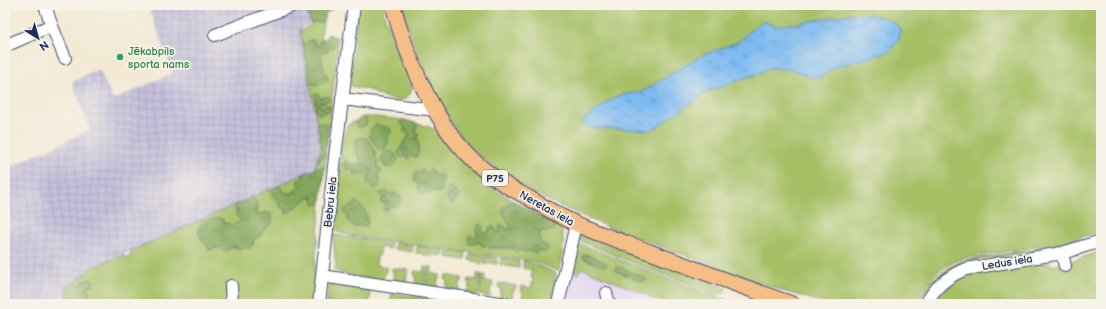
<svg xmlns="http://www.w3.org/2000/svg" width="1106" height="309" font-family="'Balsamiq Sans',sans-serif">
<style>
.built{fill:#e2d4f3}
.industrial{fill:url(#industrial-grid)}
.green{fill:#a5bf65;stroke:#607762}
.forest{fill:url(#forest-crowns);stroke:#506a5c}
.water{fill:url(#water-ripples);stroke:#4c74a6}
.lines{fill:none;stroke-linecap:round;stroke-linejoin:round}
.minor-casing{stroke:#3b4b70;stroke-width:14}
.major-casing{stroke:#3b4b70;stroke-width:17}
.minor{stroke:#fff;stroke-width:12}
.major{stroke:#f6be87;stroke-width:15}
.leisure-dot{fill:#2e9e5b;stroke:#f7f3e8;stroke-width:1.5}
.labels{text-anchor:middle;stroke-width:3.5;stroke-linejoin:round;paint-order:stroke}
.shield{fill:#f7f3e8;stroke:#5d6a87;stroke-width:1}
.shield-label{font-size:10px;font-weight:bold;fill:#1b2f5e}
.leisure-label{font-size:11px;fill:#27864d;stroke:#f7f3e8;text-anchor:start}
.street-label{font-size:11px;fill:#1b2f5e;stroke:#f7f3e8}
</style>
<defs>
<pattern id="industrial-grid" width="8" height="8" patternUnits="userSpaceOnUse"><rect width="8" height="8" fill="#c5c0da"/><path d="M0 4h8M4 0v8" fill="none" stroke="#a9a5be"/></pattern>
<pattern id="forest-crowns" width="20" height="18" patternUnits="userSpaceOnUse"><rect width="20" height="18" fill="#84a65a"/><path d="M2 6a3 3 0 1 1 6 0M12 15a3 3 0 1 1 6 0" fill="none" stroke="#6b884e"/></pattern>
<pattern id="water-ripples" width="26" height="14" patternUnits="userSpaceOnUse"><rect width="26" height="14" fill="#7cbaef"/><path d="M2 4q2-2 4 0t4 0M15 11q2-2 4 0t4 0" fill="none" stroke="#6598c5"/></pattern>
</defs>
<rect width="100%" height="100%" fill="#f7f3e8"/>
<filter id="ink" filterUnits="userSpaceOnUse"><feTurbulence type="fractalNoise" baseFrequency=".025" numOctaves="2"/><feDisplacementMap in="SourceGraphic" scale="8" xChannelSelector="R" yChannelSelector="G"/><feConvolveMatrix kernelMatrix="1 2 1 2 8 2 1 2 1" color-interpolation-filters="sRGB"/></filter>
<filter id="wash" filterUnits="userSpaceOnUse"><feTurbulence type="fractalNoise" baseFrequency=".012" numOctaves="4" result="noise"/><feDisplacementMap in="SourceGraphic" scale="16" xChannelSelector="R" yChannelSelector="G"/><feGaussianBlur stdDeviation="0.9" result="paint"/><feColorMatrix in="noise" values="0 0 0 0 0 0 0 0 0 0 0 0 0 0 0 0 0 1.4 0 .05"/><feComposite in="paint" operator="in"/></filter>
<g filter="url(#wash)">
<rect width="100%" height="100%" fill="#f3e9d4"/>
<polygon class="built" points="581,268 650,296 648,302 651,304 565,304 568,286 572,270 574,272"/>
<polygon class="industrial" points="148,5 305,5 311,23 300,29 321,147 315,169 156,241 92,267 83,276 65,287 69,304 5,304 5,169 90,130 72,82 99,69 113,100 173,73"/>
<g class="green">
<polygon points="358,5 383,5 384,13 398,55 410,81 412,88 410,94 406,98 400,101 394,100 378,95 369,90 351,86 350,81"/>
<path d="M401 5H1101V231L1062 243 968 257C938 266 929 278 913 304H828L780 290 722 269 606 226 551 202 527 189 504 175 487 162 472 149 462 137 451 122 434 90 414 46Z"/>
<path d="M314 22H323C323 24 321 36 320 38L324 39 318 46 315 44 313 40H311L303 46 300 29 302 30C307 28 310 24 314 22Z"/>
<path d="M335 37 339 38 331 107 327 105 320 107V103L323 102 319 97 316 98 317 105 315 107 319 114 323 112H327L331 109 329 126 324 123 317 124 310 84H312L328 77C325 74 323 69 322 65 322 61 323 58 321 55L323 51 334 45Z"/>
<path d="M363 117H376L405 120 401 122 409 132 408 138C404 141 403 145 400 149L404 152 405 148 407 149 411 156 419 152 415 132 417 126 415 123 430 127 435 130 457 157 479 177 489 185 514 201 512 203 505 216 511 227 509 230H500L499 232H496L493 226 489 228V231L486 234 484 233 482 229 477 231V235L474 238H473V244L479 242 483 245H487L489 247 491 248H512L515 251 519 250 531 252 540 250 543 252 538 233C544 230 549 231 555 227L552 223 542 217 544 216C549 219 555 221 558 225 568 236 561 257 559 270H556L532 261 353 236 338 232 334 230 337 191 343 136 348 126 351 123 356 121V123L365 118Z"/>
<polygon points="327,143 325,168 322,166 319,169 318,168 315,169 317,161 320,160 323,148"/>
<path d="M303 174C305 185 298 187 292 193H284L282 189 278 186Z"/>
<path d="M268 190 271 193 274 198 314 197 316 205 321 203 311 304H83L84 298 81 286H79L75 284 66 290 65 287 83 276 92 267 123 255 125 257H128L131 254V251L237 204 235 209 237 212 236 214 240 220 236 224 201 239 213 249C221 247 232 245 240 249L262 234 263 229 269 226 271 214 267 213 259 215 256 213V201L252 197Z"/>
<path d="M333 235 391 243 390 249 380 247 379 256H377L376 265 387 267 383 280C370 278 344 277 333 269L336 268Z"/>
<polygon points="582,236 594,239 660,265 704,279 726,288 725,292 722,294 718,294 649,269 575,239"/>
<polygon points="395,243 413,246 412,252 394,249"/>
<path d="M1073 243 1075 244 1054 249 970 261C943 269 932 281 918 304H916L926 287 933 279 950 267 963 261 976 258 1041 249Z"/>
<polygon points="578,245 582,245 648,271 718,297 697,304 675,304 669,302 666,303 649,298 650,296 581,268 578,274 572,270 574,250"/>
<polygon points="417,246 430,248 428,256 425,256 425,254 416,253"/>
<polygon points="431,248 444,250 443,256 434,255 433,257 430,257"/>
<polygon points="448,251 466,253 465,260 447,257"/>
<polygon points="1101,251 1101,304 934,304 940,294 947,287 957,280 969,274 1036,263 1048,263 1053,265 1072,261"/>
<polygon points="470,254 483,256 482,264 479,264 479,262 469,260"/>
<polygon points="485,256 497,258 497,264 487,263 487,265 484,264"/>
<polygon points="501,258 519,261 519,268 500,265"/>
<polygon points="523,261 531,263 556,273 552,300 550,303 539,304 522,302 523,291 520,291 521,286 531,288 533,278 531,277 532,270 523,268"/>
<polygon points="424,266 427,267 424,287 415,286 416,276 414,275 414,271 423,272"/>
<polygon points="429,267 432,267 431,273 440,275 440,278 438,278 437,289 426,287"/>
<polygon points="392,268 409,270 408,274 407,274 406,284 392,283 394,272 392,272"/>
<polygon points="477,274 481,274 478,295 468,294 470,283 467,282 468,279 477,280"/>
<polygon points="446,275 462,278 462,282 460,282 459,292 446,290 447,280 445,279"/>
<polygon points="482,275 485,275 484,281 493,282 493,286 491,286 490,297 480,295"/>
<polygon points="329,282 371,288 369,304 327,304"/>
<polygon points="499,283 516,286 515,290 513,290 512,300 500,298 501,288 498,287"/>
<polygon points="392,293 465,304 390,304"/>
<polygon points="720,298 725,299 723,304 700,304"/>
</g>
<g class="forest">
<polygon points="309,5 332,5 333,9 326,13 323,22 314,22 311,23 305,6"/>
<path d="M329 34 334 36 336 42 332 48H330L328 51 323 52 321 55C323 59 322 62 323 66 324 71 326 75 328 79 324 86 316 84 310 84L303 46 308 41 313 40 315 44 318 46 320 41 326 39 327 35Z"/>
<polygon points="315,93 319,94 320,99 324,97 328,96 329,98 329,100 324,103 323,102 320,103 319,106 321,108 327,105 331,107 331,109 327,112 323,112 318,114 315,110 317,105 315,102 316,98 314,96"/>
<polygon points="363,117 367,120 366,125 364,125 361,128 357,126 356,123 356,121"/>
<path d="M405 120 415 123 417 126 415 132 419 134 417 139 419 143C417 147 420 151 417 156L415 157 411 156 408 159 407 158V149H405L404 152 405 156 403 158 399 156 398 152 402 146 405 140 408 138 409 133H405L403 131 404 126 401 124V122Z"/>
<path d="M319 123H324L329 126 327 143 323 148C327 154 323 159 317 161L321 147 317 124Z"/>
<path d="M376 124C382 127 385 125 391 129V133L388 136V143L385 149 380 151C376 147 374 141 370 138L369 135 371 133V128Z"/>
<path d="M365 137C369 141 373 144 374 149 376 155 375 157 378 163L377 168 382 170 378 177 380 181 379 186 375 188 370 186 367 184 369 173 372 169 368 170 365 174 356 175 351 169H346L344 167V163L346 161 353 165 358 163 361 165 363 164 360 160 359 155 356 153 355 147V141L360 138Z"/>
<path d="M392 151 395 154 398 160C393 166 394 169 385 167 380 160 381 159 385 152Z"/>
<polygon points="322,166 325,168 321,203 316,205 313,202 314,197 309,197 286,214 285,213 286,209 281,208 278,202 278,199 274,198 271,193 268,190 278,186 282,189 284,193 292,193 301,186 299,186 297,181 304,177 303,174 318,168 319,169"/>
<path d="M423 169 424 170 426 174 430 169C434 173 434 177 441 175L443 176V180L441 185 443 189 440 192H438L436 193 433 190 430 194 426 192 422 194C417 192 418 188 419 184L415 182C414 177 413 175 417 172L421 173V171Z"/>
<polygon points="450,187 453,188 458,194 459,196 453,204 450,203 450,201 447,200 449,193 447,192 446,189 447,188"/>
<path d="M383 192H388L390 193 387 197 388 201 390 202C392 199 390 196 392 193H395L401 197V202L397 206H391L388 208V210H383L384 206 387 204 386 203 382 204 381 200 384 198 380 195V193Z"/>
<path d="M252 197 256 201 258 205 256 209V213L259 215 265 212 271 214 273 221 269 226 263 229 262 234 253 240V245L249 248H244L240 249 236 247H231L227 252 220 247 209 250C207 244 202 241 200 236 194 223 211 217 221 218L225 224 229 223 231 226 236 224 240 220 236 214 237 212 235 209 237 204Z"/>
<path d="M514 201 552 223 555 227 553 230 550 231 546 233 543 231 539 233 541 239 540 243 547 246 548 249 545 253 538 250 537 253 529 251 526 252 519 250 515 251 512 248H502L500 247 497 248 495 247H489L487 245C484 247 481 246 479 242L473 244H469C469 239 466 238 470 234L474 238 477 235V231L475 228 478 225 481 224 483 226 482 230 484 233 486 234 489 231V228L493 226 497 232H499L500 230 499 226 501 225 504 226 509 230 511 227 507 221 505 219V216L503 215C501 204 508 205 514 201Z"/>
<path d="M357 202C363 207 371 218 366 227H362L359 225 355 227 349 222 347 219 348 216 345 214V209L354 205V203Z"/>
<polygon points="587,254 606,263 607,265 605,266 603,266 584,259 583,257 583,255"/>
<polygon points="616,267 620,267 645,278 646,281 644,282 641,282 616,271 615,270"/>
<polygon points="89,279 93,280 94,282 92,285 87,287 90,293 88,297 84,298 83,304 69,304 66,290 75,284 78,283 79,286 81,286 84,281"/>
</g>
<path class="water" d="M856 13C875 15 885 15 900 28L899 40 889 52 835 67 816 79 791 69 772 68 707 92 652 130 591 128 581 124 585 119 617 96 644 91 671 74 705 54 738 42 751 30 763 21 776 26 799 23Z"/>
</g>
<g filter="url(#ink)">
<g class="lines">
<defs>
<g id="minor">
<polyline points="45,5 51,24 65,58"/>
<polyline points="215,35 294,5"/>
<polyline points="5,46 50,26 51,24"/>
<polyline points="342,99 435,110"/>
<polyline points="1062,253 1065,266"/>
<polyline points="322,276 506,304"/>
<polyline points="231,286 232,304"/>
<polyline points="606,293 609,304"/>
<polyline points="319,304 335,157 354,5"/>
<polyline points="558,304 576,224"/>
<path d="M926 304C935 286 948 276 966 269L1062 253 1101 241"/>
</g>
<path id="major" d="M393 5C405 53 432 117 466 153 483 172 504 185 527 197 543 206 560 217 577 224 601 235 626 243 650 252 698 270 745 288 792 304"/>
</defs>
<use href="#minor" class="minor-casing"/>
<use href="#major" class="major-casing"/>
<use href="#minor" class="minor"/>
<use href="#major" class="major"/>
</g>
</g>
<circle class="leisure-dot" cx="120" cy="57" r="4"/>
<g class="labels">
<rect class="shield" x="482" y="170" width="26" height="16" rx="3"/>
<g class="shield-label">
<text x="495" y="182">P75</text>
</g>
<g class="leisure-label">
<text x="128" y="55">Jēkabpils<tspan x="128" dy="13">sporta nams</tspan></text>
</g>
<g class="street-label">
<text transform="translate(330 202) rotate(-84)" y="4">Bebru iela</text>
<text transform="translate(547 208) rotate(29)" y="4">Neretas iela</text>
<text transform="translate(1007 262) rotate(-9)" y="4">Ledus iela</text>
</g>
</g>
<rect width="1106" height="309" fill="none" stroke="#f7f3e8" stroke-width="20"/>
<g transform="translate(38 38) rotate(143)" stroke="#f7f3e8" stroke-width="3" paint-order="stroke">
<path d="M0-3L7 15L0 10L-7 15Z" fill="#1b2f5e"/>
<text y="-6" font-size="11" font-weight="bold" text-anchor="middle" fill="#1b2f5e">N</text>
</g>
</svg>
